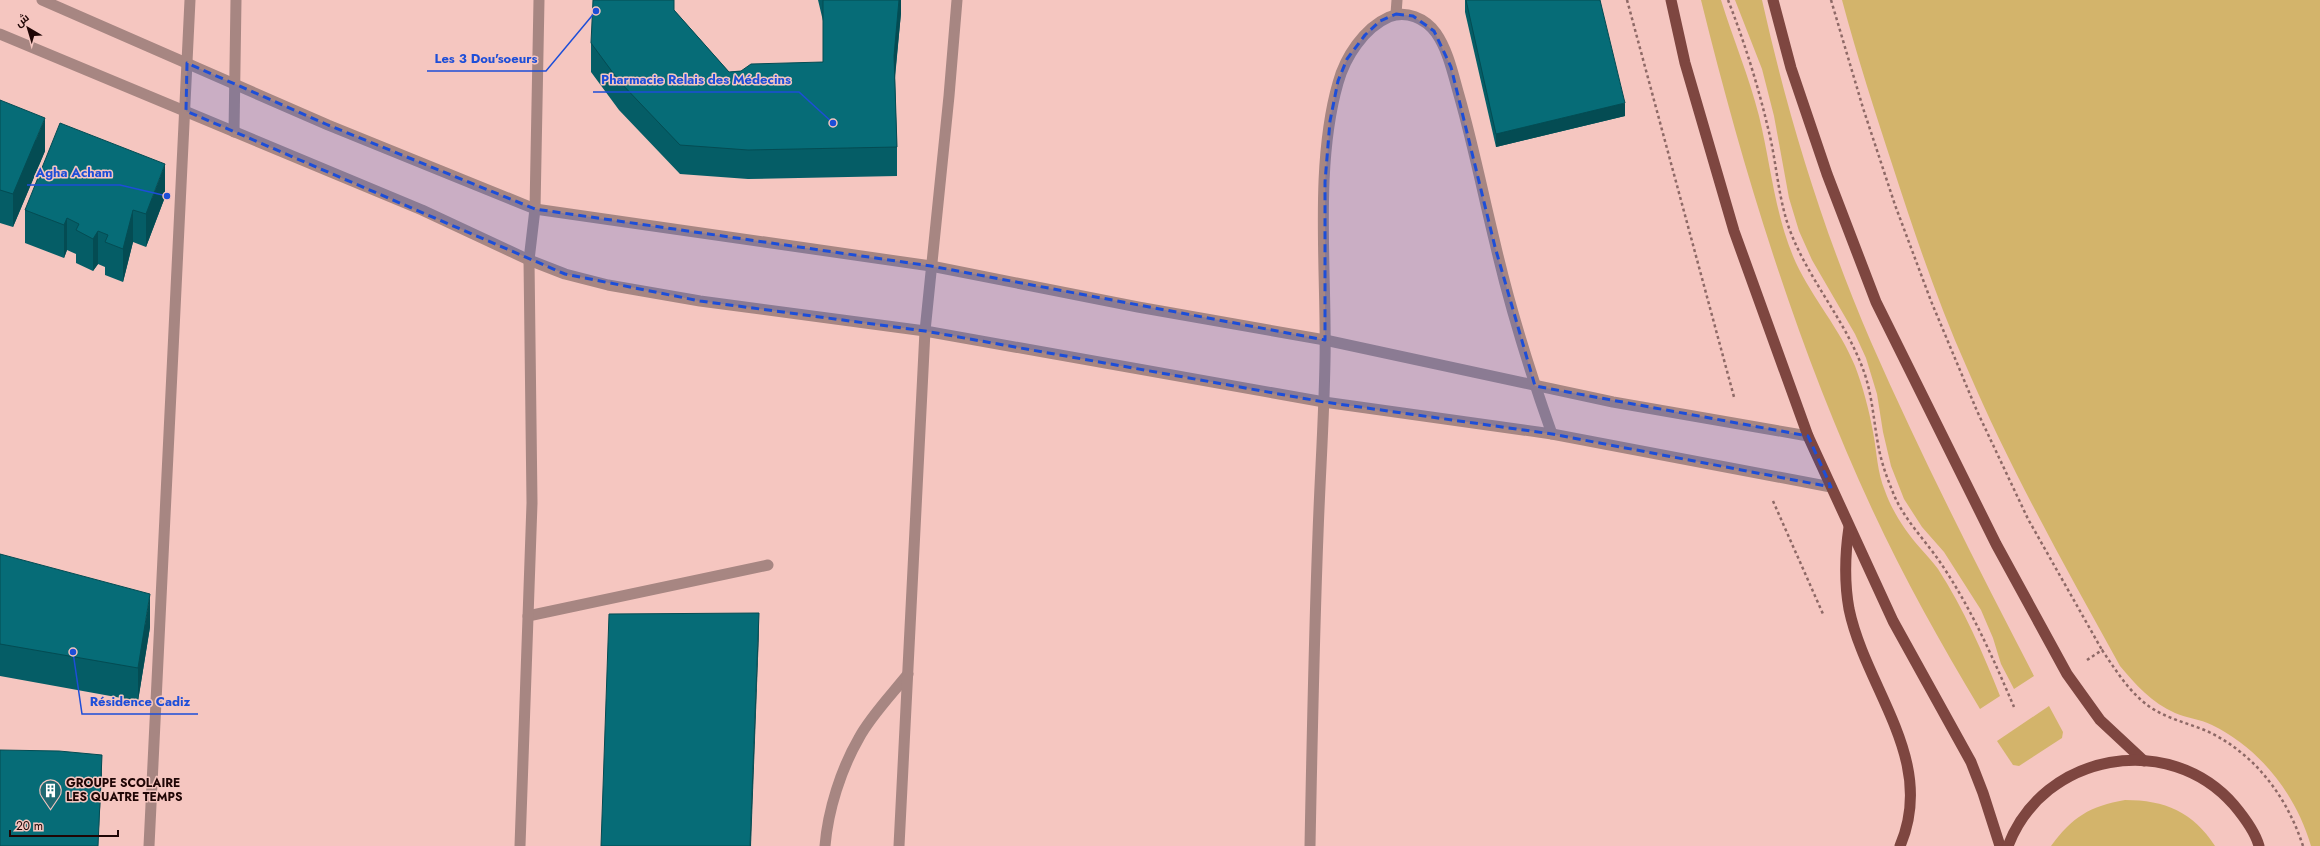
<svg xmlns="http://www.w3.org/2000/svg" width="2320" height="846" font-family="Jost,Cairo,sans-serif">
<style>
.green{fill:#d3b46b}
.lines{fill:none;stroke-linecap:round;stroke-linejoin:round}
.path{stroke:#8e6966;stroke-width:2.5;stroke-dasharray:3 3;stroke-linecap:butt}
.service{stroke:#a78682;stroke-width:11}
.minor{stroke:#a78682;stroke-width:11}
.primary{stroke:#7e4640;stroke-width:11}
.wall{fill:#055d66}
.shaded-wall{fill:#044c53}
.building{fill:#066c77;stroke:#044c53}
.marked{fill:#1d4ed8;fill-opacity:0.2;stroke:#1d4ed8;stroke-width:3;stroke-dasharray:8 5;stroke-linejoin:round}
.labels{text-anchor:middle;stroke-width:3;stroke-linejoin:round;paint-order:stroke}
.poi-label{font-size:12px;font-weight:bold;fill:#1f0605;stroke:#f5c6c0;text-anchor:start}
.leader{fill:none;stroke:#1d4ed8;stroke-width:1.5}
.callout-dot{fill:#1d4ed8;stroke:#f5c6c0;stroke-width:1.5}
.callout-label{font-size:13px;text-anchor:middle;font-weight:bold;fill:#1d4ed8;stroke:#f5c6c0;stroke-width:3;stroke-linejoin:round;paint-order:stroke}
</style>
<rect width="100%" height="100%" fill="#f5c6c0"/>
<g class="green">
<path d="M1701 0H1721C1733 39 1749 76 1759 116 1771 165 1775 217 1796 263 1813 299 1840 329 1855 366 1863 387 1869 410 1873 432 1877 452 1877 472 1885 491 1893 513 1906 532 1921 549 1927 556 1933 562 1938 569 1964 609 1983 653 2000 696L1980 709C1941 644 1904 578 1872 509 1797 347 1744 174 1701 0Z"/>
<path d="M1735 0H1762C1788 117 1824 233 1871 342 1921 456 1977 566 2034 676L2014 689 2001 664 1993 638 1981 610 1944 552 1922 527 1904 499 1891 466 1883 432 1877 394 1866 358 1855 334 1812 260 1799 231 1789 198 1774 116 1762 69Z"/>
<path d="M1842 0H2320V846H2311C2296 795 2261 749 2212 725 2200 719 2187 718 2175 713 2152 703 2135 684 2120 666 2066 568 2011 471 1967 368 1938 303 1915 235 1893 167 1875 112 1857 56 1842 0Z"/>
<polygon points="2049,706 2063,732 2062,738 2019,766 2013,765 1997,741"/>
<path d="M2125 800C2165 800 2193 812 2215 846H2051C2072 817 2090 806 2125 800Z"/>
</g>
<g class="lines">
<g class="path">
<polyline points="1627,0 1734,397"/>
<path d="M1728 0C1746 46 1760 92 1771 141 1777 170 1779 199 1789 228 1807 277 1842 316 1861 364 1872 390 1873 417 1878 444 1881 462 1887 478 1894 495 1905 521 1927 542 1942 565 1972 610 1993 658 2014 707"/>
<polyline points="1831,0 1863,108 1895,205 1931,301 1977,411 2028,519 2102,650"/>
<polyline points="1773,501 1823,614"/>
<path d="M2087 660 2102 650C2117 672 2131 695 2153 709 2171 720 2191 724 2209 732 2256 755 2287 797 2303 846"/>
</g>
<g class="service">
<polyline points="528,616 768,565"/>
<path d="M825 846C828 810 841 769 859 738 870 717 893 693 908 674"/>
</g>
<g class="minor">
<polyline points="42,0 328,125 535,209 931,266 1138,307 1325,340 1613,402 1808,436"/>
<polyline points="1396,14 1397,0"/>
<polyline points="0,34 422,210 529,260 565,274 608,285 700,301 925,331 1324,402 1552,434 1831,487"/>
<polyline points="234,132 236,0"/>
<polyline points="149,846 190,0"/>
<polyline points="520,846 532,503 529,260 535,209 539,0"/>
<polyline points="899,846 925,331 949,96 957,0"/>
<path d="M1310 846C1312 742 1314 638 1318 534 1320 476 1324 419 1325 361 1327 274 1314 167 1338 83 1345 57 1364 28 1389 17 1406 10 1425 18 1436 33 1448 50 1453 74 1459 95 1473 144 1483 194 1495 243 1510 308 1530 372 1552 434"/>
</g>
<g class="primary">
<polyline points="1671,0 1685,63 1734,231 1808,436 1893,621 1971,762 1983,793 2000,846"/>
<polyline points="1773,0 1791,68 1827,174 1876,302 1996,544 2067,674 2100,720 2144,761"/>
<path d="M1849 527C1845 554 1844 581 1849 609 1866 690 1937 760 1900 846"/>
<path d="M2008 846C2043 753 2169 730 2234 805 2244 817 2255 831 2259 846"/>
</g>
</g>
<g class="wall">
<polygon points="818,0 901,0 901,13 895,78 897,147 897,176 748,179 680,174 619,110 591,72 591,43 674,10 729,72 741,71 823,62 823,21"/>
<polygon points="1465,0 1600,0 1625,116 1496,147 1465,12"/>
<polygon points="0,100 45,151 13,227 0,223"/>
<polygon points="165,197 146,247 133,242 123,282 105,275 105,267 98,264 93,271 76,263 76,254 67,250 64,258 25,243 25,210"/>
<polygon points="0,554 150,627 138,701 0,676"/>
</g>
<g class="shaded-wall">
<polygon points="899,0 901,0 901,13 894,85 894,56"/>
<polygon points="1625,103 1625,116 1496,147 1496,134"/>
<polygon points="45,118 45,151 13,227 13,194"/>
<polygon points="165,164 165,197 146,247 146,214"/>
<polygon points="133,210 133,242 123,282 123,249"/>
<polygon points="67,218 67,250 64,258 64,225"/>
<polygon points="98,231 98,264 93,271 93,239"/>
<polygon points="150,594 150,627 138,701 138,668"/>
<polygon points="759,613 759,632 751,846 750,846"/>
<polygon points="102,755 102,774 98,846"/>
</g>
<g class="building">
<polygon points="593,0 674,0 674,10 729,72 741,71 751,64 823,62 823,0 899,0 894,56 897,147 748,150 680,145 619,81 591,43"/>
<polygon points="1466,0 1600,0 1625,103 1496,134"/>
<polygon points="0,100 45,118 13,194 0,190"/>
<polygon points="60,123 165,164 146,214 133,210 123,249 105,242 108,235 98,231 93,239 76,230 79,224 67,218 64,225 25,210"/>
<polygon points="0,554 150,594 138,668 0,644"/>
<polygon points="759,613 750,846 601,846 609,614"/>
<polygon points="0,750 59,751 102,755 98,846 0,846"/>
</g>
<path class="marked" d="M1396 14 1413 16 1434 31 1451 67 1495 247 1535 386 1808 436 1831 487 1552 434 1324 402 925 331 700 301 565 274 186 111 187 63 328 125 535 209 931 266 1325 340V182L1330 121 1338 81 1347 59 1365 35 1380 21Z"/>
<defs>
<symbol id="building-pin" viewBox="-11 -11 22 30"><path d="M0 17L-7.5 6A9.5 9.5 0 1 1 7.5 6Z" fill="#1e6972" stroke="#f5c6c0"/><path d="M-4-6H4V6H1V3H-1V6H-4ZM-2.5-4.3h1.7v1.8h-1.7ZM.8-4.3h1.7v1.8H.8ZM-2.5-1h1.7V.8h-1.7ZM.8-1h1.7V.8H.8Z" fill="#fff"/></symbol>
</defs>
<g fill-rule="evenodd">
<use href="#building-pin" x="38" y="778" width="25" height="34"/>
</g>
<g class="labels">
<g class="poi-label">
<text x="66" y="787">GROUPE SCOLAIRE<tspan x="66" dy="14">LES QUATRE TEMPS</tspan></text>
</g>
</g>
<path class="leader" d="M596 11L546 71H427M833 123L799 92H593M167 196L120 185H27M73 652L82 714H198"/>
<g class="callout-dot">
<circle cx="596" cy="11" r="4"/>
<circle cx="833" cy="123" r="4"/>
<circle cx="167" cy="196" r="4"/>
<circle cx="73" cy="652" r="4"/>
</g>
<g class="callout-label">
<text x="486" y="63">Les 3 Dou'soeurs</text>
<text x="696" y="84">Pharmacie Relais des Médecins</text>
<text x="74" y="177">Agha Acham</text>
<text x="140" y="706">Résidence Cadiz</text>
</g>
<g transform="translate(28 28) rotate(322)" stroke="#f5c6c0" stroke-width="3" paint-order="stroke">
<path d="M0-3L7 15L0 10L-7 15Z" fill="#1f0605"/>
<text y="-6" font-size="11" font-weight="bold" text-anchor="middle" fill="#1f0605">ش</text>
</g>
<path d="M10 830v6h108v-6" fill="none" stroke="#1f0605" stroke-width="2"/>
<text x="16" y="830" font-size="12" fill="#1f0605" stroke="#f5c6c0" stroke-width="3" paint-order="stroke">20 m</text>
</svg>
